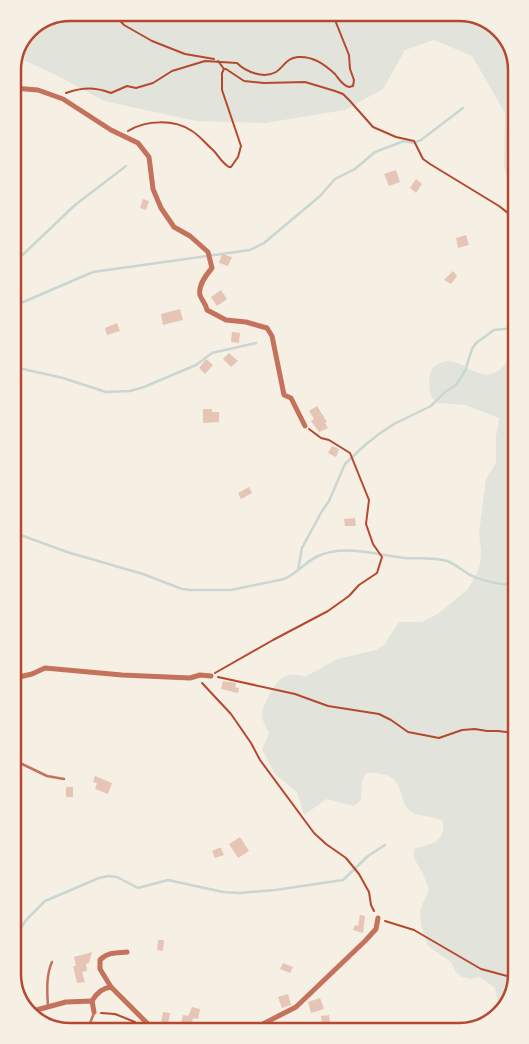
<svg xmlns="http://www.w3.org/2000/svg" width="529" height="1044" font-family="'PT Serif',serif">
<style>
.green{fill:#e2e4dc}
.lines{fill:none;stroke-linecap:round;stroke-linejoin:round}
.stream{stroke:#c9d6d2;stroke-width:2.5}
.building{fill:#e6c5b7}
.path{stroke:#b5482f;stroke-width:2}
.service{stroke:#c5725c;stroke-width:2.5}
.minor{stroke:#c5725c;stroke-width:5}
.rim{fill:none;stroke:#b5482f;stroke-width:2.5}
</style>
<rect width="100%" height="100%" fill="#f6efe4"/>
<g class="green">
<polygon points="70,13 463,13 494,24 512,48 513,207 504,165 505,113 472,56 434,40 405,50 383,89 345,110 265,123 196,121 104,101 56,75 17,57 30,29"/>
<path d="M514 354 516 974 507 1006 495 1016V1010L498 1002 495 988 480 977 471 979 462 977 455 971 451 962 428 946 421 925 420 916 421 907 429 890 423 874 414 858V849C431 844 446 842 443 821 432 815 416 817 409 810 402 803 402 793 398 785 393 774 376 772 366 773L362 781 361 800 354 806 327 799 304 815 297 792 275 774 262 749 269 733C266 727 262 721 262 714 262 708 266 702 269 696 278 679 285 670 305 677L337 659 376 650 384 645 399 622H422L439 613 468 589 477 573 480 564 481 551 479 533 486 479 496 463V436L499 418 465 405 438 403 431 397C429 385 426 369 440 363 460 355 473 379 491 374 501 372 507 361 514 354Z"/>
</g>
<g class="lines">
<g class="stream">
<polyline points="13,264 75,205 126,166"/>
<polyline points="14,306 93,272 250,250 264,243 320,196 335,179 355,169 375,152 404,141 413,143 421,140 463,108"/>
<polyline points="14,367 63,378 106,392 130,391 144,387 196,365 212,353 256,343"/>
<path d="M15 533 67 552 143 574 182 589 190 590H231L284 579C297 574 305 562 318 556 345 544 377 555 405 558 419 559 434 557 447 561 455 564 460 569 467 573 477 580 503 586 515 584"/>
<polyline points="298,570 302,548 322,511 329,501 345,464 365,445 379,434 394,424 431,406 445,392 456,385 465,371 472,349 476,343 494,330 514,328"/>
<polyline points="16,936 26,920 45,901 99,878 108,876 117,877 138,888 168,880 223,892 239,893 275,890 343,880 368,856 385,845"/>
</g>
</g>
<g class="building">
<polygon points="396,170 400,182 389,186 384,174"/>
<polygon points="416,179 422,184 416,193 410,188"/>
<polygon points="143,199 149,201 146,210 140,208"/>
<polygon points="466,235 469,245 458,248 456,238"/>
<polygon points="222,254 232,257 228,266 219,263"/>
<polygon points="453,271 457,276 451,284 444,280"/>
<polygon points="221,290 227,299 217,306 211,297"/>
<polygon points="180,309 183,320 163,325 161,314"/>
<polygon points="117,323 120,331 107,335 105,328"/>
<polygon points="232,332 240,333 239,343 231,342"/>
<polygon points="229,353 238,361 231,367 223,359"/>
<polygon points="206,359 213,365 205,374 199,368"/>
<polygon points="317,406 327,422 325,423 328,428 319,432 311,421 314,419 309,411"/>
<polygon points="203,409 212,409 212,412 219,412 219,422 203,423"/>
<polygon points="332,446 339,449 336,457 328,453"/>
<polygon points="249,487 252,493 241,499 238,493"/>
<polygon points="355,518 356,526 345,526 344,519"/>
<polygon points="223,681 236,683 235,687 239,688 238,693 221,689"/>
<polygon points="95,776 112,783 108,794 95,789 97,783 93,782"/>
<rect x="66" y="787" width="7" height="10"/>
<polygon points="240,837 249,851 238,858 229,844"/>
<polygon points="219,848 221,848 224,855 215,858 212,851"/>
<polygon points="360,915 365,916 363,933 353,930 355,925 358,926"/>
<polygon points="158,940 164,940 163,951 157,950"/>
<polygon points="92,952 89,963 86,964 87,971 82,972 85,982 77,983 73,966 76,966 74,957"/>
<polygon points="283,963 293,967 290,973 280,969"/>
<polygon points="288,994 291,1005 282,1008 278,997"/>
<polygon points="320,998 324,1009 311,1013 308,1002"/>
<polygon points="192,1007 200,1009 198,1019 193,1018 191,1029 180,1027 183,1015 188,1016"/>
<polygon points="163,1012 170,1013 168,1025 161,1024"/>
<polygon points="329,1015 330,1024 322,1025 321,1016"/>
</g>
<g class="lines">
<g class="path">
<polyline points="113,13 124,25 152,41 185,54 214,59"/>
<polyline points="218,61 224,69"/>
<path d="M66 93C83 87 95 87 111 93L127 86 136 88 153 83 172 71 205 61 237 63C246 72 264 79 276 72 284 67 286 58 298 57 313 56 324 64 335 74 339 79 342 85 349 87L353 86 354 80 350 69 349 55 335 20 330 13"/>
<path d="M128 131C146 120 174 119 192 131 200 136 206 144 213 150 218 155 222 163 229 167H231L238 157 241 146 222 90V73L224 69H226L244 81 264 83 305 82 335 91 343 94 350 101 373 127 396 137 414 141 423 159 430 164 499 206 513 217"/>
<polyline points="215,673 273,640 328,611 349,596 359,585 377,573 382,557 373,544 366,524 369,500 350,453 329,440 321,438 309,429"/>
<polyline points="218,677 295,694 328,706 379,714 391,720 408,732 439,738 462,730 475,729 487,731 498,731 515,733"/>
<polyline points="202,683 231,714 251,743 260,760 314,833 326,844 346,858 359,874 369,892 371,905 374,911"/>
<polyline points="385,921 414,930 481,969 507,976 514,983"/>
<polyline points="101,1013 115,1014 135,1022"/>
</g>
<g class="service">
<polyline points="16,761 47,776 64,779"/>
<path d="M48 1006C47 992 46 975 52 962"/>
<polyline points="87,1031 94,1013"/>
</g>
<g class="minor">
<path d="M13 88 38 90 63 99 111 130 138 143 149 157 153 189 161 208 174 227 190 236 208 252 212 268C206 275 198 285 200 295 201 299 206 304 207 310L226 320 246 322 267 328 272 336 284 395 291 398 305 426"/>
<polyline points="15,678 32,674 45,668 122,675 190,678 200,675 211,676"/>
<path d="M111 987 100 969V960C107 952 117 953 127 952"/>
<path d="M92 1001C96 994 101 988 111 987L154 1030"/>
<polyline points="29,1012 66,1002 92,1001 94,1012"/>
<polyline points="253,1029 296,1007 365,941 376,929 378,918"/>
</g>
</g>
<path d="M0 0H529V1044H0ZM70 21H459A49 49 0 0 1 508 70V974A49 49 0 0 1 459 1023H70A49 49 0 0 1 21 974V70A49 49 0 0 1 70 21Z" fill="#f6efe4" fill-rule="evenodd"/>
<path class="rim" d="M70 21H459A49 49 0 0 1 508 70V974A49 49 0 0 1 459 1023H70A49 49 0 0 1 21 974V70A49 49 0 0 1 70 21Z"/>
</svg>
